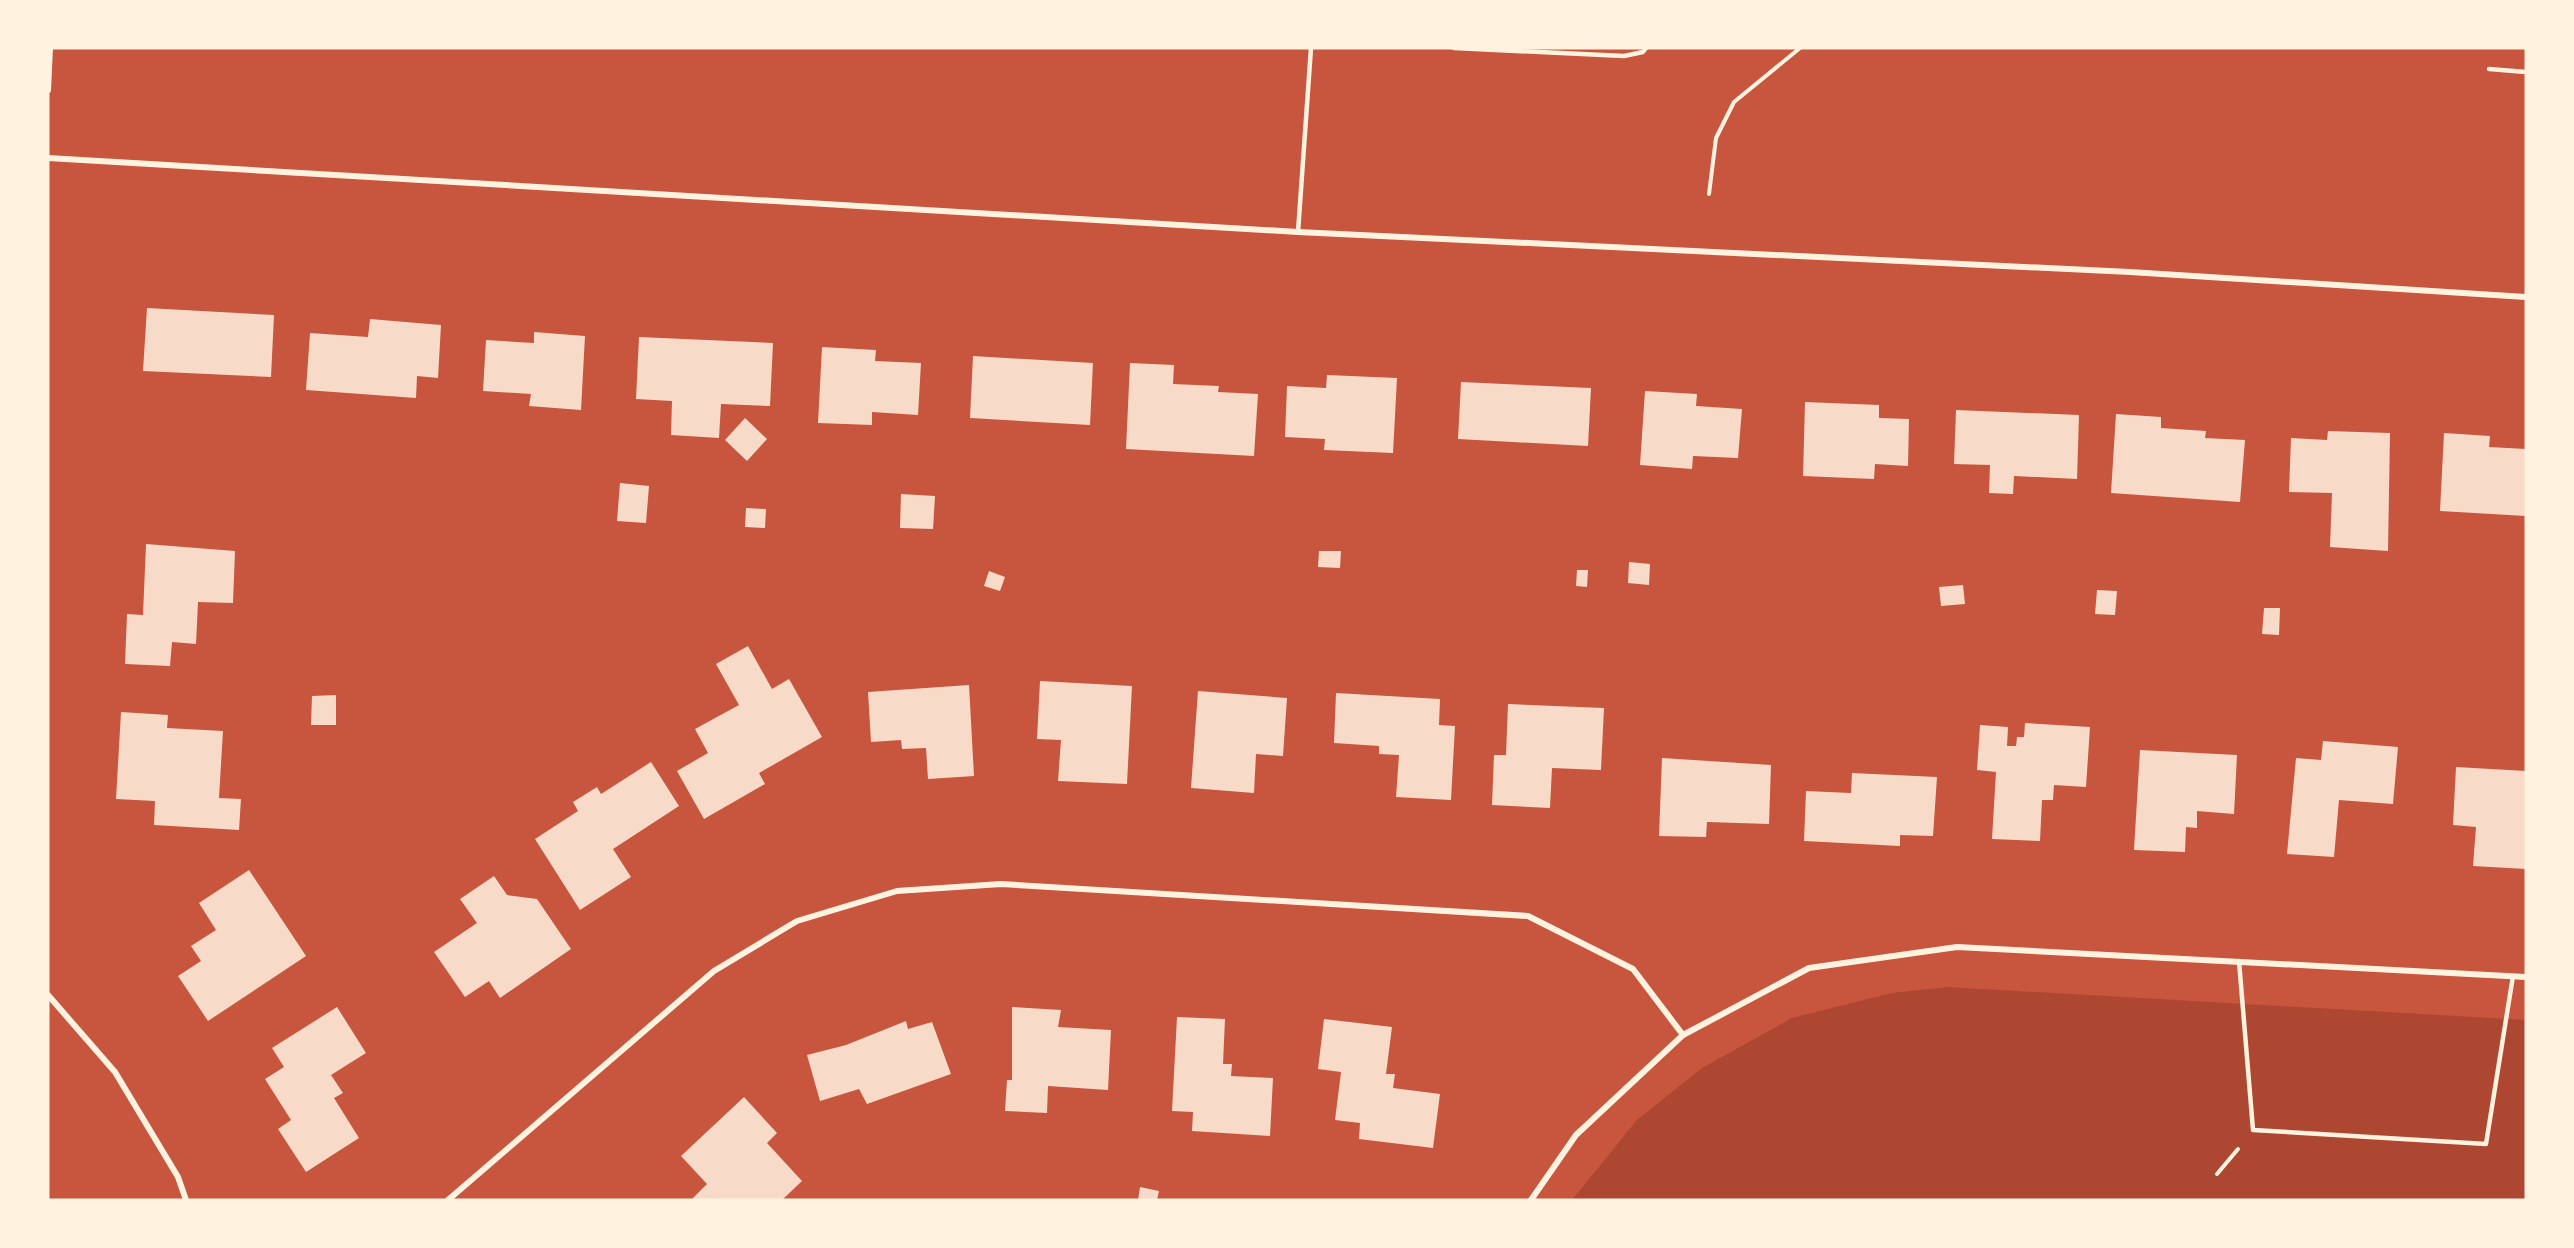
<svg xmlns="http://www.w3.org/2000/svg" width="2574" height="1248" font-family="Raleway,sans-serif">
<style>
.green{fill:#ae4732}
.building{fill:#f7dbc8}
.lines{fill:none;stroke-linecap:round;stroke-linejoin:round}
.path{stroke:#fff3e0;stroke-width:4}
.service{stroke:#fff3e0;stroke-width:4.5}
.minor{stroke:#fff3e0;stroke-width:6}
</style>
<rect width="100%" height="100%" fill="#c8553d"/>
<polygon class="green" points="1948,987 2526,1020 2526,1200 1572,1200 1637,1120 1702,1068 1792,1018 1892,993"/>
<g class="building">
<polygon points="147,308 274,315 271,377 143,371"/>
<polygon points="370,319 441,325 438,378 417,376 416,398 306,390 310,333 368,337"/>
<polygon points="534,332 585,336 581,410 529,406 531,394 483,391 486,340 534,343"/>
<polygon points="639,337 773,343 770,406 721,404 719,438 671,435 672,401 636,399"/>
<polygon points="822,347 876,350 875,361 921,363 918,415 872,412 872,425 818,423"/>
<polygon points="973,356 1093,363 1090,425 970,418"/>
<polygon points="1130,363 1174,365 1173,384 1219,386 1218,392 1258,394 1254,456 1126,449"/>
<polygon points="1327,375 1397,378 1393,453 1324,450 1325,439 1285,437 1287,386 1326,388"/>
<polygon points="1461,382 1591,388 1588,446 1458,439"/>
<polygon points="1645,391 1697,394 1696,406 1742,409 1738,458 1693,456 1692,469 1640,465"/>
<polygon points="1805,402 1879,405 1879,418 1909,419 1908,466 1875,464 1874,479 1803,476"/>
<polygon points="1956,410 2079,415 2077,479 2014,476 2013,494 1989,493 1990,465 1954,464"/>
<polygon points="2116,414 2161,417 2161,428 2206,431 2205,438 2245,440 2240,502 2111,493"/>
<polygon points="745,418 767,439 747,461 725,440"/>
<polygon points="2328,431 2390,433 2388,551 2330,547 2332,493 2289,492 2291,438 2327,440"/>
<polygon points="2444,433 2490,436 2489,447 2526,449 2526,516 2440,511"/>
<polygon points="620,483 649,486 646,523 617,521"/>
<polygon points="901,494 935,496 933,529 900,528"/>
<polygon points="746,508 766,509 765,528 745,527"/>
<polygon points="146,544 235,551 233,603 198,602 196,644 172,642 170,666 125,664 127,614 143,615"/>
<polygon points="1319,551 1341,551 1340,568 1318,567"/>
<polygon points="1629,562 1650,564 1649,585 1628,583"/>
<polygon points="1577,570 1588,570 1587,587 1576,586"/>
<polygon points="989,571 1005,577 1000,591 984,586"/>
<polygon points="1963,585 1965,604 1941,606 1939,587"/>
<polygon points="2097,590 2117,591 2115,615 2095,614"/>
<polygon points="2264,608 2280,608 2279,635 2262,634"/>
<polygon points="748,646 772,689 789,679 822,737 759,773 765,784 704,819 677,771 708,753 695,729 739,705 716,664"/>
<polygon points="1040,681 1132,686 1127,784 1058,781 1061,740 1037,739"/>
<polygon points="969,685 974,776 928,779 926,748 902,749 901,740 871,742 868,692"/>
<polygon points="1198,691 1287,698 1283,756 1256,754 1254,793 1191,788"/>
<polygon points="1336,693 1440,699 1439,725 1455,726 1451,800 1396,797 1399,755 1379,754 1379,746 1334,743"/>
<polygon points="336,695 336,725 311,725 312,696"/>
<polygon points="1508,704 1604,708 1601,770 1552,768 1550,808 1492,805 1494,755 1506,755"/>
<polygon points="121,712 168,715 167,728 223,731 219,798 241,799 239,830 154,825 155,801 116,799"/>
<polygon points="2025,723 2090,727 2086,787 2054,785 2053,800 2042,800 2040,841 1992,839 1996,772 1977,770 1980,725 2008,727 2007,746 2016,746 2017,737 2024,737"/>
<polygon points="2323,741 2398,747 2393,804 2339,800 2334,857 2287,854 2296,758 2321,760"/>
<polygon points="2140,750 2237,755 2234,814 2197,811 2197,828 2186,827 2185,852 2134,850"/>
<polygon points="1662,758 1771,765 1769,824 1707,822 1706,837 1659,836"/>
<polygon points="651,762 679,806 613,849 631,877 580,910 535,839 578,811 573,802 597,787 601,794"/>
<polygon points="2456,767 2526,771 2526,869 2473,866 2476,827 2453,825"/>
<polygon points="1852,773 1937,777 1933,836 1900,835 1900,846 1804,841 1806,791 1851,793"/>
<polygon points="249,870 306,956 208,1021 178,976 201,961 191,946 216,930 199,903"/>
<polygon points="494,876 507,895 537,899 571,949 500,998 489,981 465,997 434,952 477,923 460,899"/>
<polygon points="337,1007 366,1053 331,1075 343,1093 334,1098 359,1138 306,1172 278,1129 291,1120 265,1079 284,1067 272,1048"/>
<polygon points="1012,1007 1061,1010 1058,1027 1111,1030 1108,1090 1048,1086 1047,1113 1005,1111 1007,1080 1012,1080"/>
<polygon points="1177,1017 1225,1019 1223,1064 1232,1064 1231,1076 1273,1078 1270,1136 1192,1131 1193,1112 1172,1111"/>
<polygon points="1324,1019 1392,1027 1386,1074 1395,1074 1393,1088 1440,1094 1433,1148 1359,1139 1360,1123 1335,1120 1341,1072 1318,1069"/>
<polygon points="906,1021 908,1029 932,1022 951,1074 867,1104 859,1089 820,1101 807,1055 846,1045"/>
<polygon points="744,1097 777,1133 767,1143 802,1181 782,1200 691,1200 707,1184 681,1156"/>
<polygon points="1140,1187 1159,1191 1157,1200 1138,1200"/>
</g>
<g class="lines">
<g class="path">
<polyline points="1709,194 1716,138 1734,102 1800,48"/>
<polyline points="2217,1174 2238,1149"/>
</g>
<g class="service">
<polyline points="1454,48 1624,56 1643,52 1646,48"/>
<polyline points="2489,69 2526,72"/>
<polyline points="1298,232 1311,48"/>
<polyline points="2239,961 2253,1130 2486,1144 2513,976"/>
</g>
<g class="minor">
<polyline points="48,90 50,48"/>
<polyline points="48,158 1298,232 2130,272 2526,297"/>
<polyline points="48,995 115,1072 178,1177 186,1200"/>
<polyline points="448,1200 714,971 797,921 897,891 1001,884 1528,916 1633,969 1683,1035"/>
<polyline points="1531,1200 1576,1135 1683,1035 1809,968 1957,947 2526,977"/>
</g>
</g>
<rect width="2574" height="1248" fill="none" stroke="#fff3e0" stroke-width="99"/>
</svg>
